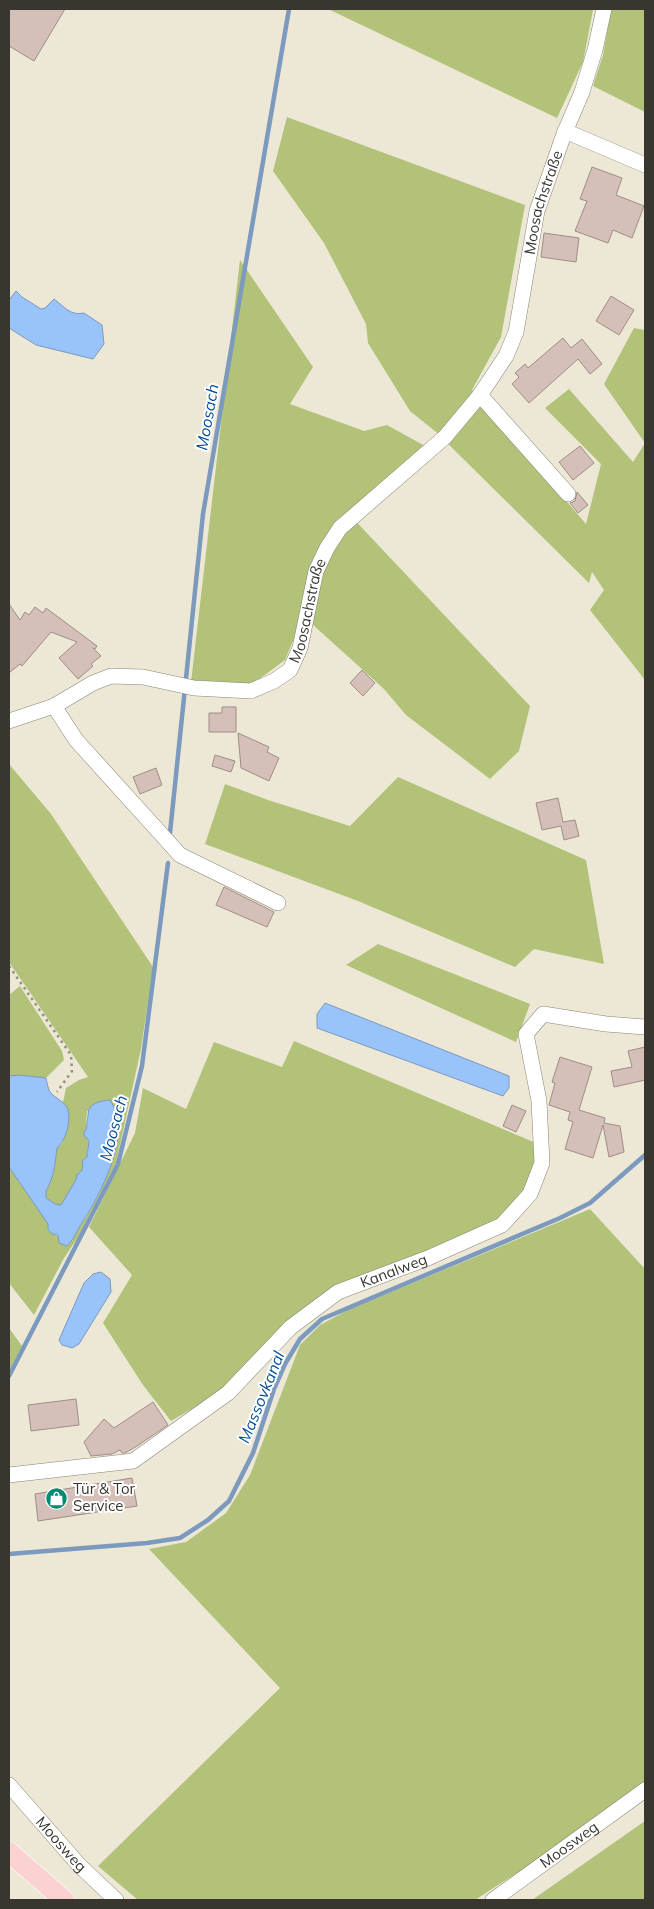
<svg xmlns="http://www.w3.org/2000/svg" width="654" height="1909" font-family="Mulish,sans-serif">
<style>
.green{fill:#b2c278}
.water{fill:#99c3fb;stroke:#7c99be}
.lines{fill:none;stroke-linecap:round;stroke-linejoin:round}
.stream{stroke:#7c99be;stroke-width:4.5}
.building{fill:#d4c0b9;stroke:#9f8d86}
.minor-casing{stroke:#898474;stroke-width:16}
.major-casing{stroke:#fff;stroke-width:21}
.path{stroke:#949083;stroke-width:2.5;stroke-dasharray:2.5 4;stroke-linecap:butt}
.minor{stroke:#fff;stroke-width:15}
.major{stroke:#fcd1d1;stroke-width:20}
.labels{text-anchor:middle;stroke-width:4;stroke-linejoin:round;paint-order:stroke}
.street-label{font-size:15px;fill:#38362f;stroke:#fff}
.poi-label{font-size:15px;fill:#38362f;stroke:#fff;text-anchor:start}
.water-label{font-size:16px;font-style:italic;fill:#024d9d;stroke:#fff}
</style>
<rect width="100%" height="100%" fill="#ede8d6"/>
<g class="green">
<polygon points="328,9 645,9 645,112 593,86 603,55 611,10 593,10 583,62 557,118"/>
<polygon points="287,117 525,205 501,337 472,390 586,524 601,464 545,408 569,389 633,462 645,443 645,680 590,610 604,590 592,572 589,583 436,432 410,411 368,343 366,324 324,243 273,171"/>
<polygon points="240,260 313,367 290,404 364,431 387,425 425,446 347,512 530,706 519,751 490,779 406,715 384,689 312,624 301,622 285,660 250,686 191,682"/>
<polygon points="634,328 645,330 645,443 604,384"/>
<path d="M9 764 51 814 153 967 141 1049 116 1163 77 1239 64 1258 34 1315 9 1283V1167L41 1213 48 1224V1229L52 1234 72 1241C76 1231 83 1223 88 1214 107 1180 121 1148 116 1108L87 1111 86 1123 89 1146 87 1150V1157L82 1161 84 1166 66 1199 61 1205 55 1204 46 1198V1191C54 1177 55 1164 57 1148L63 1142 68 1110 63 1102 66 1088 79 1080 88 1077 9 962Z"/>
<polygon points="398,777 586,860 604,964 534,949 515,967 358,901 205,844 225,784 268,800 350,826"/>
<polygon points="378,944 530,1004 516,1042 346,965"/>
<polygon points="20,986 62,1051 64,1060 46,1078 9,1076 9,995"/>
<polygon points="294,1041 536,1143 536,1163 525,1195 502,1221 340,1288 216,1395 171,1421 143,1385 103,1323 132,1275 89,1227 135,1133 143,1088 186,1109 214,1042 282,1067"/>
<polygon points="590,1209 645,1269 645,1790 475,1900 138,1900 98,1866 280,1688 149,1549 186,1542 226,1513 250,1475 300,1345 320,1325 348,1310"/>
<polygon points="9,1328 22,1346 9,1371"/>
<polygon points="645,1821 645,1900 532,1900"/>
</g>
<g class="water">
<path d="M16 291 22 297 41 309 45 308 54 299C65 307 70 316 84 313L102 325 104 344 93 359 36 345 9 328V300Z"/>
<polygon points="325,1003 509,1076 509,1088 503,1096 317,1028 317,1014"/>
<path d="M19 1075 46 1078C47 1082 48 1090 51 1093 56 1099 66 1102 68 1110 71 1122 66 1140 57 1148 55 1164 54 1177 46 1191V1198L55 1204 61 1205 77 1178 76 1175C82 1173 84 1167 82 1161L87 1157C87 1151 89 1147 89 1140L84 1136V1132L87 1128C86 1122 88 1120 88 1115 88 1103 100 1101 110 1100 133 1135 100 1195 80 1226 76 1233 73 1240 67 1246L59 1243 58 1235 52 1234 48 1229V1224L9 1167V1076Z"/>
<polygon points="101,1272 110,1279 111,1292 79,1344 72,1348 62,1345 59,1340 84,1283 93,1274"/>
</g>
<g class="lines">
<g class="stream">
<polyline points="170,833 203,514 289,9"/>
<polyline points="9,1376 118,1164 142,1066 168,863"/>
<polyline points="9,1554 147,1543 180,1538 208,1520 229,1501 253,1453 274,1389 285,1364 300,1339 322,1319 560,1218 590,1203 645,1155"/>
</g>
</g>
<g class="building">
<polygon points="9,9 65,9 34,61 9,46"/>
<polygon points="592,167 622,178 616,195 644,206 632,238 613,230 608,243 575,231 587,201 580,199"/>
<polygon points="544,233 579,238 576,262 541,257"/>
<polygon points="611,296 634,310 619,335 596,321"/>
<polygon points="563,338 571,348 582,339 602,364 590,374 578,359 529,403 512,384 519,377 515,373 525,364 528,368"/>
<polygon points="580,446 594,463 573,480 559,462"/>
<polygon points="577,492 588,505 578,513 570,503 575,501"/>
<polygon points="9,604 20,620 25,612 29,615 35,607 43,613 46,608 97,646 95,649 93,648 101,656 91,664 93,666 78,679 59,658 77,642 51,632 22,666 20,664 9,673"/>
<polygon points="362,670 375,683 363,696 350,683"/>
<polygon points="222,707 236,707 236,732 209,732 209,713 222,713"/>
<polygon points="238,733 269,747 267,752 279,758 269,781 241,768"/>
<polygon points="215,755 235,761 231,772 212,766"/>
<polygon points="156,768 162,785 140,794 133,777"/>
<polygon points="558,798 563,822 575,820 579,836 564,840 561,826 542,830 536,803"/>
<polygon points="224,887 274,912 267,927 216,905"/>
<polygon points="645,1047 645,1080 614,1087 611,1071 632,1067 628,1051"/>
<polygon points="560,1057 592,1067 579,1110 605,1118 604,1123 620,1126 624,1152 609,1157 603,1125 593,1158 565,1149 573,1122 568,1120 570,1112 549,1105 555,1083 552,1082"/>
<polygon points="512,1105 526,1111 516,1132 503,1126"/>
<polygon points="76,1399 79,1425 31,1431 28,1405"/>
<polygon points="153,1402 168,1425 137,1446 125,1453 122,1453 120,1450 112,1454 91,1456 84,1442 104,1419 114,1428"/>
<polygon points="132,1478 137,1506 38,1521 35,1494"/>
</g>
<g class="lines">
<defs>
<g id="minor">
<polyline points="565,131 645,165"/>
<polyline points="480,395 568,494"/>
<polyline points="54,706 76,740 180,855 278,903"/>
<path id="s1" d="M9 721 54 706 93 683 111 676 143 677 194 688 251 691 274 681 290 670 300 648 316 571 327 548 340 528 445 437 480 395 506 356 516 332 537 211 564 134 582 92 595 50 604 9"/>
<path id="s2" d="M9 1475 133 1461 228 1393 291 1327 338 1292 428 1258 502 1225 530 1194 542 1163 539 1101 526 1034 543 1014 606 1024 645 1027"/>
<path id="s3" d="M9 1785 79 1865 116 1900"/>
<path id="s4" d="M493 1900 645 1790"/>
</g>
<polyline id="major" points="9,1852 64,1900"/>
</defs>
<use href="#minor" class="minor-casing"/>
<use href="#major" class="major-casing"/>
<polyline class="path" points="9,966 71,1055 72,1071 57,1092"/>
<use href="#minor" class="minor"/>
<use href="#major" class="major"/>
</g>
<defs>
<symbol id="shop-disc" viewBox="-11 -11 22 22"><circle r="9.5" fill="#008b72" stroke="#fff"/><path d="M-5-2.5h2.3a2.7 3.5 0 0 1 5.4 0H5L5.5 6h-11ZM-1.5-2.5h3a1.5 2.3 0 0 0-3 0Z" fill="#fff"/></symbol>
</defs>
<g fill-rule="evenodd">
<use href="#shop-disc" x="44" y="1486" width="25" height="25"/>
</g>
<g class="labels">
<g class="street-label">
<text dy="5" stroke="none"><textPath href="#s1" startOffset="849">Moosachstraße</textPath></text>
<text dy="5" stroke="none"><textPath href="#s1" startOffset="360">Moosachstraße</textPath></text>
<text dy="5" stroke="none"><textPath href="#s2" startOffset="451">Kanalweg</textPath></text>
<text dy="5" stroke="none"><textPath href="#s3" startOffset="79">Moosweg</textPath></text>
<text dy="5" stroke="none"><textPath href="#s4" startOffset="94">Moosweg</textPath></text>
</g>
<g class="poi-label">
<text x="73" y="1494">Tür &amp; Tor<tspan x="73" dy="17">Service</tspan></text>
</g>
<g class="water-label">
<text transform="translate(207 417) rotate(-80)" y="6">Moosach</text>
<text transform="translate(113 1128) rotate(-75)" y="6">Moosach</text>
<text transform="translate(261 1397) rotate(-68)" y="6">Massovkanal</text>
</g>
</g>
<rect width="654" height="1909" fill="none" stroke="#38362f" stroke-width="20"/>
</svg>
